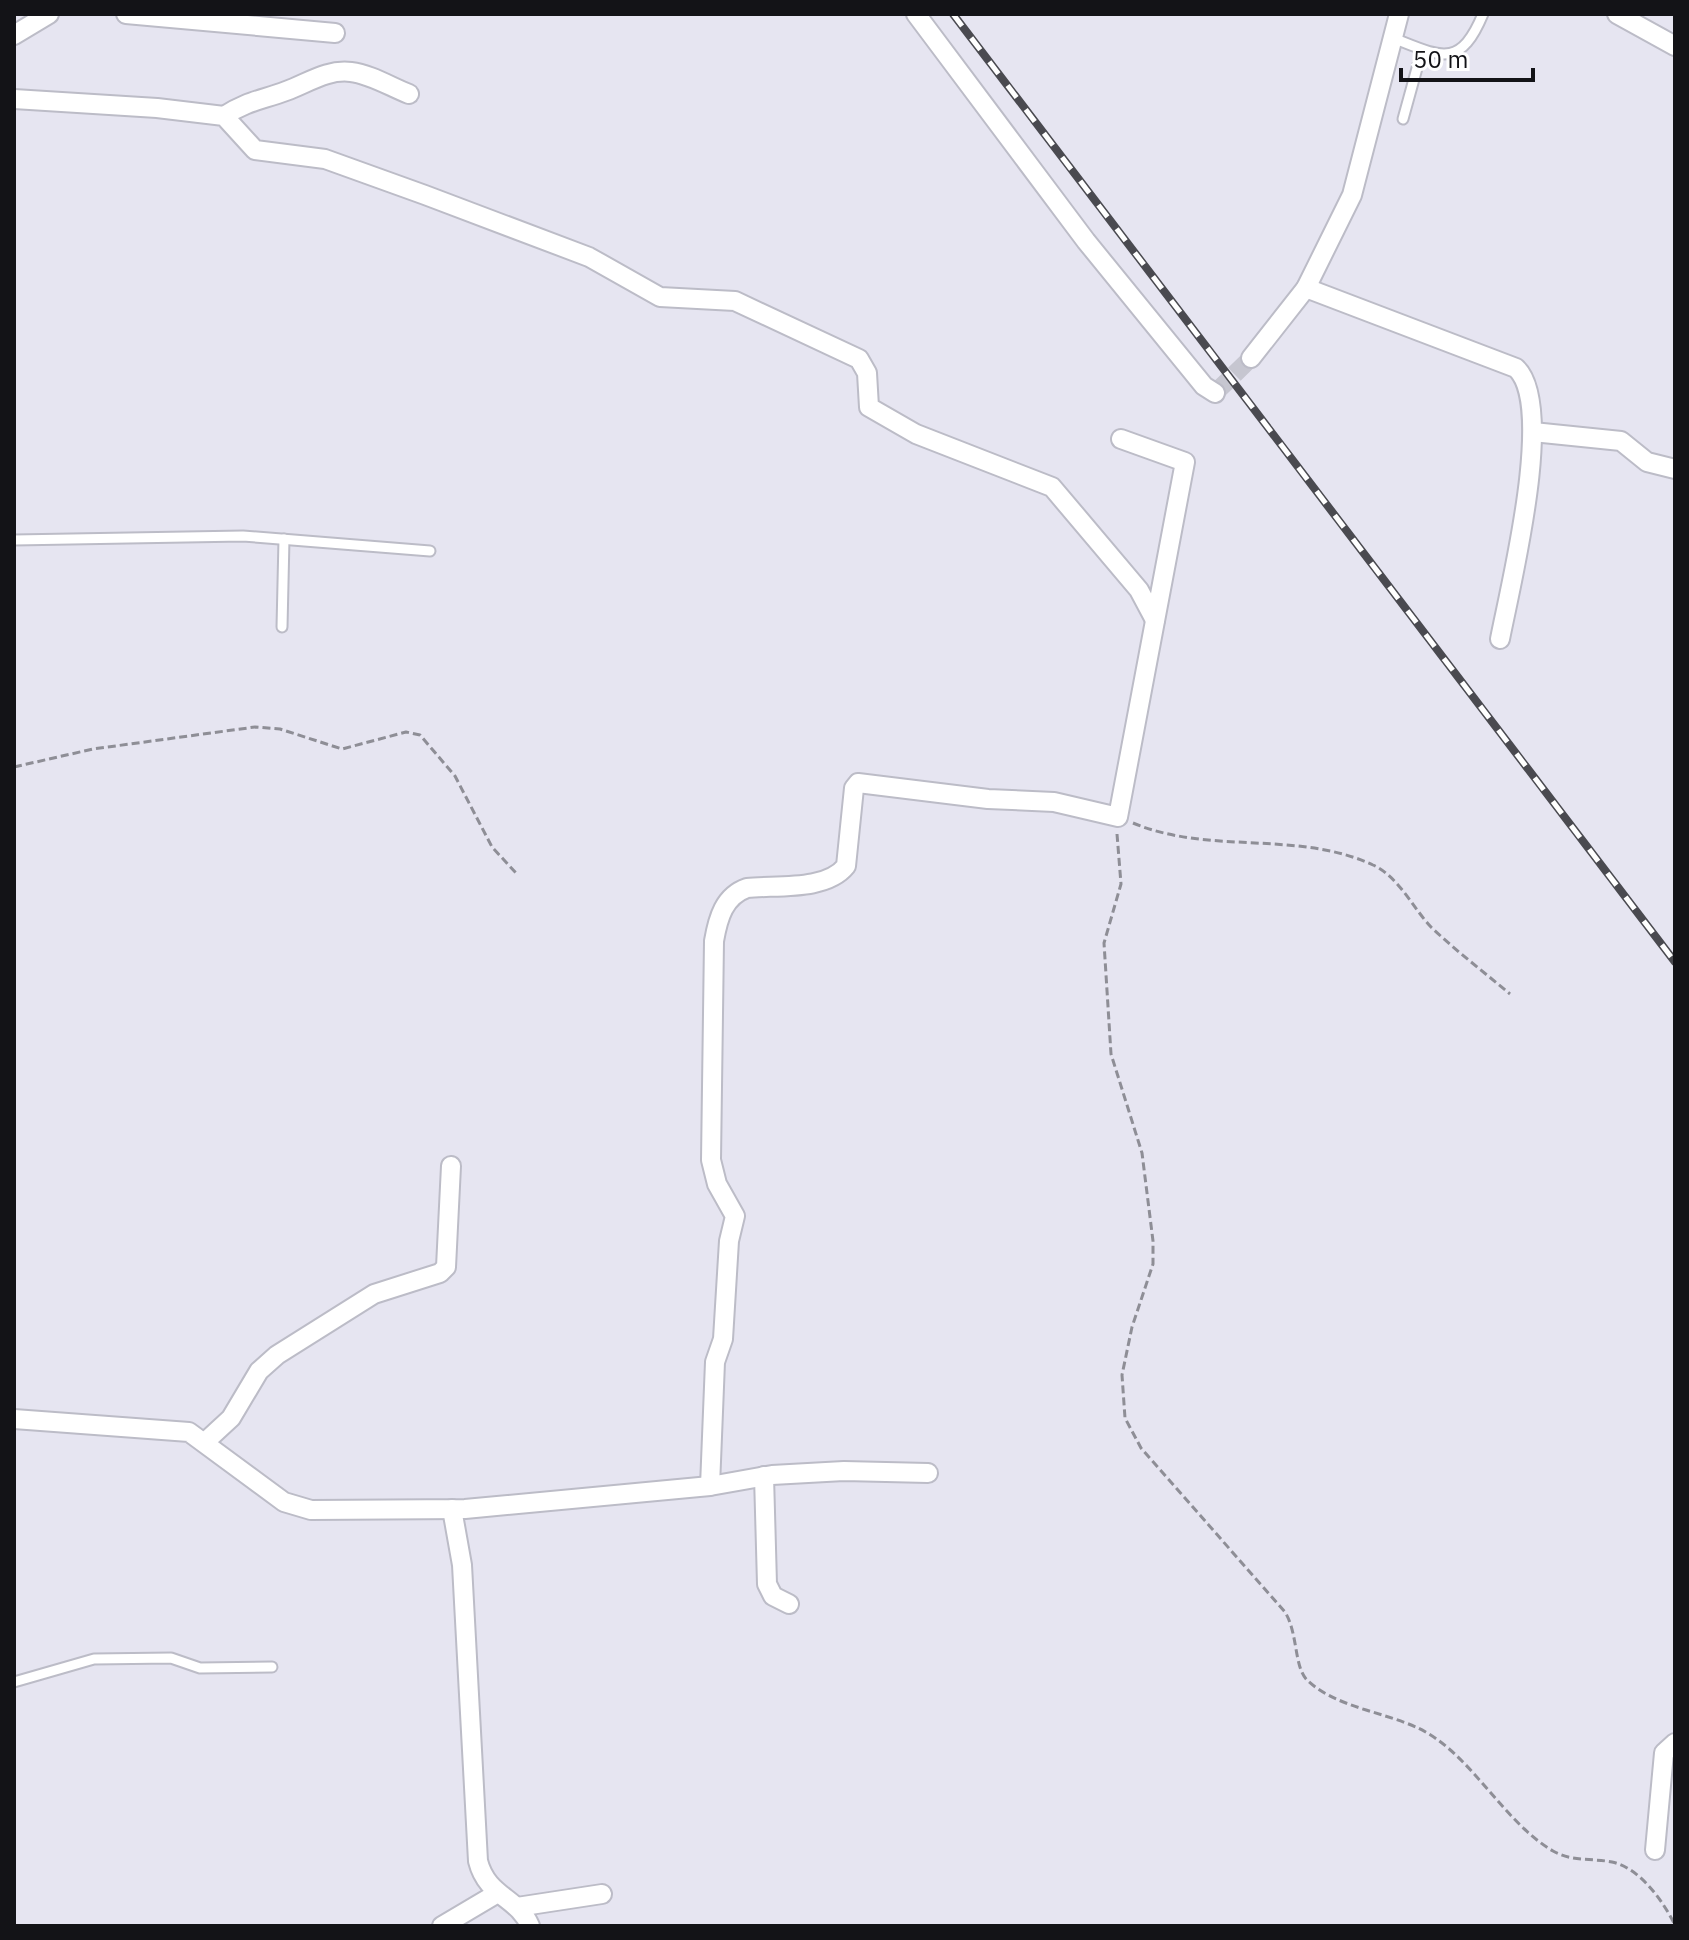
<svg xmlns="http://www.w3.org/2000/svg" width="1689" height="1940" font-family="'IBM Plex Sans',sans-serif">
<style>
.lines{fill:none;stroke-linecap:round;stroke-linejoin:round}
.street-tunnel{stroke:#c6c6d0;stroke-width:18;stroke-dasharray:18 9;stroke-linecap:butt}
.lane-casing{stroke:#bcbcc7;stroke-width:13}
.street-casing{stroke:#bcbcc7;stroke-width:22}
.path{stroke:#8e8e96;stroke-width:3;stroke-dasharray:8 4;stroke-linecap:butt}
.lane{stroke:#fff;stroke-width:9}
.street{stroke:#fff;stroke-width:18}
.rail-casing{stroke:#4a4a50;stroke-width:8}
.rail{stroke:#fff;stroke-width:5;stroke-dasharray:15;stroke-linecap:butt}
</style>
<rect width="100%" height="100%" fill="#e6e5f1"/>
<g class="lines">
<polyline class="street-tunnel" points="1215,393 1251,358"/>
<defs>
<g id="lane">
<path d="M1393 38C1441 57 1460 69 1483 14"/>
<polyline points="1403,119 1422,50"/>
<polyline points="14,540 243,536 430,551"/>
<polyline points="282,627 284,539"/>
<polyline points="14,1682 94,1659 171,1658 200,1668 272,1667"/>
</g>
<g id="street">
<polyline points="126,14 335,33"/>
<polyline points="916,14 1086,241 1204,386 1215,393"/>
<polyline points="1617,14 1675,46"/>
<polyline points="14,35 49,14"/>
<polyline points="14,99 157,108 224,116 255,150 325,159 425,195 589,257 660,297 735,301 859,359 867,373 869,407 916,434 1052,487 1139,590 1155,620"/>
<path d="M224 116C247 101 262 100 286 91 308 83 327 69 351 72 370 74 391 87 409 94"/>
<path d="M1306 288 1516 368C1556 405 1510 587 1500 639"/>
<polyline points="1251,358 1306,288 1352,195 1399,14"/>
<polyline points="1533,432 1621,441 1647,462 1675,469"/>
<polyline points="14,1419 189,1432 284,1502 311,1510 465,1509 710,1486 772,1475 844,1471 928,1473"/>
<polyline points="205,1442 231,1418 259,1371 277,1355 374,1294 440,1273 446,1267 451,1166"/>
<polyline points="764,1476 767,1584 773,1596 789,1604"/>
<path d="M710 1486 715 1362 723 1339 729 1241 735 1216 717 1184 711 1160 714 941C718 918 724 896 747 888 777 885 826 891 846 866L854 788 858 783 988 799 1054 802 1118 817 1185 462 1121 439"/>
<path d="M452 1509 462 1565 478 1861C487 1897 518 1897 530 1926"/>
<polyline points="1655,1850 1664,1753 1675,1743"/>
<polyline points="517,1907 602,1894"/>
<polyline points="442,1926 496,1894"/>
</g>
</defs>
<use href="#lane" class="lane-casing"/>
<use href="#street" class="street-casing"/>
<g class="path">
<polyline points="14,767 93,749 255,727 280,729 342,749 406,732 420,735 455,776 492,847 516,873"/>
<path d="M1133 823C1209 855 1298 830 1373 865 1398 876 1413 908 1431 927 1456 951 1484 972 1510 994"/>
<path d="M1117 834 1121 884 1104 943 1111 1054 1142 1153 1153 1241V1264L1132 1327 1122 1375 1125 1418 1141 1448 1285 1612C1298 1633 1294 1667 1307 1680 1335 1707 1384 1712 1418 1728 1471 1753 1502 1821 1553 1851 1572 1862 1592 1858 1612 1862 1640 1868 1663 1901 1675 1925"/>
</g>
<use href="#lane" class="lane"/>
<use href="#street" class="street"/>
<defs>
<polyline id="rail" points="953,14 1675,962"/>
</defs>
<use href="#rail" class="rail-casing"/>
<use href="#rail" class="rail"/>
</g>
<rect width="1689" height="1940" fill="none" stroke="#131317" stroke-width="32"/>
<path d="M1401 68v12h132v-12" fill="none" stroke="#131317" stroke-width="4"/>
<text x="1413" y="68" font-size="24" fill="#131317" stroke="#ffffff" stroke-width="6" paint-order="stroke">50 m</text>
</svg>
